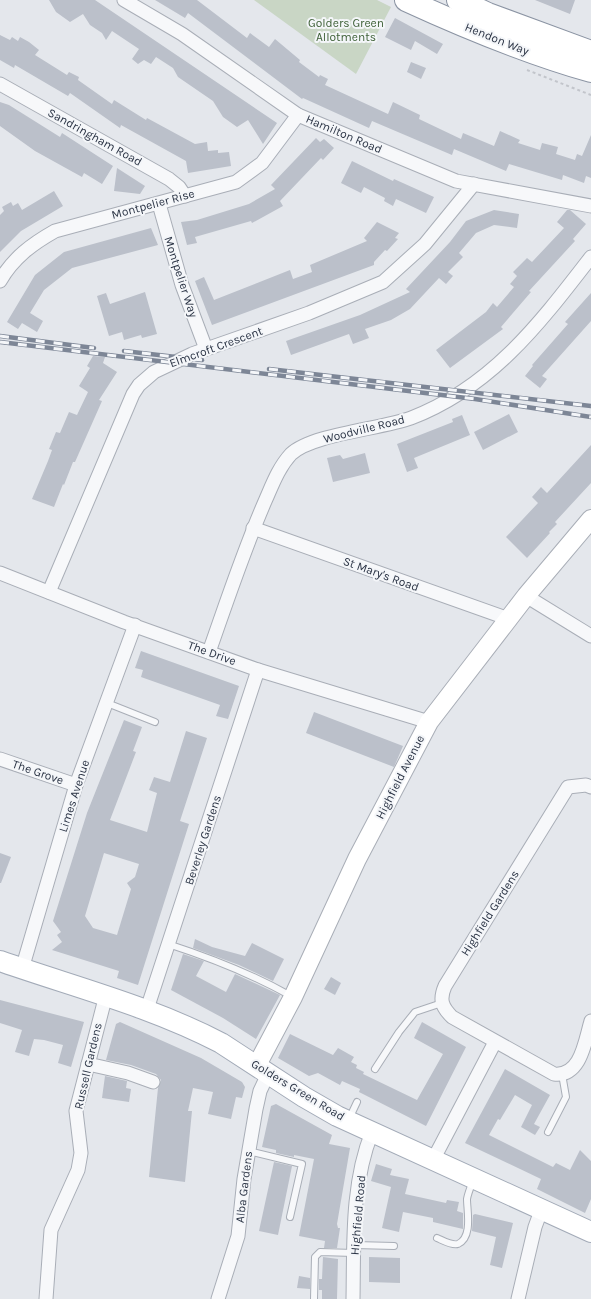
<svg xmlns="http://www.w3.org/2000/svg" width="591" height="1299" font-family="Karla,sans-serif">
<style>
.green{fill:#c9d6c5}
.building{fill:#bbc0ca;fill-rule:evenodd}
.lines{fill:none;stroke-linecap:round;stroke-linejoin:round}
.lane-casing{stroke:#a9aeb7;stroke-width:8}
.street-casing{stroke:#a9aeb7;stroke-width:15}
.secondary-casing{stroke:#a9aeb7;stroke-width:20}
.primary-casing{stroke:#a3abb8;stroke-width:22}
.highway-casing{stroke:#8b94a3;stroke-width:24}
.path{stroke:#c2c5cb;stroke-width:2;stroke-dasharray:3 3;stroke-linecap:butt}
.lane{stroke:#f7f8fa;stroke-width:6}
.street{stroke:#f7f8fa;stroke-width:13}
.secondary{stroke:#fff;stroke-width:18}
.primary{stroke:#fff;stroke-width:20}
.highway{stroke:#fff;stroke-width:22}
.rail-casing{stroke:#7d8696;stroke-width:4.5}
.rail{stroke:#f4f6f9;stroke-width:3;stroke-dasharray:9;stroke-linecap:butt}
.labels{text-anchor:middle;stroke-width:4;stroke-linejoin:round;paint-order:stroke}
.park-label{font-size:12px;fill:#3f6138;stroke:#f4f6f9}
.street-label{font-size:12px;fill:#2b3445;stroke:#f4f6f9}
</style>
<rect width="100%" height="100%" fill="#e4e7ec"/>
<polygon class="green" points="254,0 377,0 391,7 356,74"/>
<g class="building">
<polygon points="49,0 95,0 277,123 263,144 248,120 237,127 223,117 213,101 178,77 173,68 156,57 151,64 144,60 138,64 132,59 139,49 112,31 106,40 102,33 90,25 83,14 70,22 56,12"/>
<polygon points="155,0 197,0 247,38 250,33 269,47 275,39 300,60 299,62 319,77 320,75 328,79 325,85 388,114 393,102 420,115 419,119 461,139 463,133 494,146 500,131 520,140 518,143 540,150 542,143 558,147 556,154 575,160 577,154 582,156 591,135 591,178 586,176 584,183 563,175 562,180 509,164 506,171 454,149 452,155 372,121 369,128 303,98 302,99 188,13 185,18"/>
<polygon points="535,0 575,0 570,14"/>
<polygon points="395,18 443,44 437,54 415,41 411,50 385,37"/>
<polygon points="0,35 10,40 12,37 18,41 20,37 29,42 39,50 35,55 67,75 69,72 79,77 78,80 112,104 114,100 146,120 147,118 195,144 207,142 208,151 218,150 218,153 229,152 231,166 188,173 186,161 121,125 120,128 70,93 68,96 15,65 14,68 0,60"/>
<polygon points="411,62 426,68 421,79 407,72"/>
<polygon points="0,102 9,105 60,137 62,133 113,166 102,184 84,173 82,177 35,151 0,126"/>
<polygon points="316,138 320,142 324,139 334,148 323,160 321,158 280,201 283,206 252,223 251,221 195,237 197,243 187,245 181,222 197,220 249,204 275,189 271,185"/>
<polygon points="352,161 393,181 394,179 434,197 426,213 396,199 393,206 384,201 385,198 364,187 361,193 341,183"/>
<polygon points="117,168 145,186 140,194 114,191"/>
<polygon points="54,191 63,206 21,231 0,252 0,215 4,211 2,207 11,202 13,206 18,203 22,210"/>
<polygon points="494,210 519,214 517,228 494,225 476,233 459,253 463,257 448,272 453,276 446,284 439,278 410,309 391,320 365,329 369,338 353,344 349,334 291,355 286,341 360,315 410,292 406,289 450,242 466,221"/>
<polygon points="567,210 570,210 586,224 573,239 575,241 529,291 531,292 501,327 503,329 450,368 436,350 486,312 493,303 497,307 514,287 510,284 517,276 513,272 527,258 532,262 564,228 557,222"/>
<polygon points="377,222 399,233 395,238 398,239 387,251 385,250 374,262 374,265 212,325 195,281 204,277 214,300 290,270 293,279 312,272 310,265 367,241 364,238"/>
<polygon points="151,228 158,245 72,268 44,290 30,313 43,321 37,332 22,323 18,329 7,322 35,275 64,252"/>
<polygon points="145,292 157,334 142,338 141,335 124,340 122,332 109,336 97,296 106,293 110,304"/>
<polygon points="591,293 591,321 542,376 547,379 540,388 525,376 533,366 532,365 568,324 565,322"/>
<polygon points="93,356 105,357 103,363 117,372 99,400 102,401 75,462 73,462 64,485 63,484 54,507 32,499 48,461 52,450 49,449 56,432 60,433 69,412 77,415 88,392 79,386 90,368 87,366"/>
<polygon points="509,414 518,432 483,450 474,432"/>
<polygon points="462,415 470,435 414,458 418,468 407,472 397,444 453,422 452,419"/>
<polygon points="591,445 591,483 555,522 557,524 549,532 550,533 527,558 506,537 538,503 532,497 541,487 547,493"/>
<polygon points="365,453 370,473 333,482 327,458 340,455 343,459"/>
<polygon points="141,651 239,686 228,719 216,716 220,705 141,677 143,670 135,668"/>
<polygon points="314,712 403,746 394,767 306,733"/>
<path d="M124 720 142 727 133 751 136 752 110 820 147 832 157 793 149 790 154 777 170 782 186 731 207 738 180 821 189 824 138 985 117 978 119 971 52 950 62 942 57 935 61 932 53 921 87 813ZM104 853 139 864 135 877 127 883 131 889 117 935 93 928 85 916Z"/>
<polygon points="0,853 11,857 1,883 0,883"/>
<polygon points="195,939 212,947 245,956 252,943 284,959 273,981 239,965 193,948"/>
<polygon points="183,954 204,961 196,976 226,992 235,974 280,995 256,1039 223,1018 171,990"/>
<polygon points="331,977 341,983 335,995 324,989"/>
<polygon points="0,1000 84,1022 71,1067 58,1063 63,1045 44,1040 34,1039 29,1056 15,1052 22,1030 0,1023"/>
<polygon points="120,1022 201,1058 242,1082 245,1087 242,1098 236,1097 231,1119 208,1114 213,1092 193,1088 188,1111 192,1111 185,1182 149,1177 158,1088 161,1080 156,1074 131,1065 106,1060 116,1024"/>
<polygon points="422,1022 466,1047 426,1126 359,1092 360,1089 342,1081 340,1085 318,1073 309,1076 278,1058 290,1034 333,1055 338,1048 354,1057 351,1062 357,1065 356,1068 364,1072 363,1074 417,1100 443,1054 414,1038"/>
<polygon points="505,1069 550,1095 534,1124 540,1127 535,1135 521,1127 532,1105 515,1095 500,1120 498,1119 489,1135 553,1167 556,1163 570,1170 580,1150 591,1161 591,1199 585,1213 537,1189 541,1179 465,1143"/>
<polygon points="105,1076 127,1081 126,1088 131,1089 129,1102 102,1098"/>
<polygon points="276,1104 332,1135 329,1144 350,1148 337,1224 338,1228 340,1228 337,1248 324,1248 325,1241 299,1236 314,1159 294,1155 294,1157 276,1153 276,1150 262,1147 271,1106"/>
<polygon points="274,1162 292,1166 278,1235 259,1231"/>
<polygon points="376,1164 392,1169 390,1175 409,1179 405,1194 446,1203 447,1200 459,1202 457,1211 463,1213 463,1229 433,1222 433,1218 403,1212 399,1232 382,1228 391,1187 371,1181"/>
<polygon points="475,1214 513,1223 502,1268 490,1265 496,1237 472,1231 473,1215"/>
<polygon points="323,1257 338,1259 337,1299 322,1299 322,1290 319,1290 319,1279 322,1279"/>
<polygon points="369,1257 400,1258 400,1283 369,1282"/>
<polygon points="299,1276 310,1278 310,1289 297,1288"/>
</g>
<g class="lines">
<defs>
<g id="lane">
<polyline points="107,703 155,722"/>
<path d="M168 944C211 958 252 974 291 996"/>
<polyline points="375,1069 399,1032 415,1012 442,1003"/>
<polyline points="349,1119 357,1102"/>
<polyline points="548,1132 566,1097 562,1074"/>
<polyline points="248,1151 302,1164 290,1217"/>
<path d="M437 1238C442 1240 452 1246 458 1244 473 1237 467 1211 467 1199 468 1193 471 1186 473 1181"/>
<polyline points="355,1245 394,1246"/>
<polyline points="314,1299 315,1257 320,1252 354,1253"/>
</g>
<g id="street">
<polyline points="124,0 182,34 298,115 456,181 591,206"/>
<polyline points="0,84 169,179 179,187 185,196"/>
<polyline points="159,204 182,285 206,349"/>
<path d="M0 281C13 258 32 244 55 231L236 182 262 163 298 115"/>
<polyline points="253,528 509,619"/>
<polyline points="0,573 124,622 258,670 429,722"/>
<polyline points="49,592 133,394 139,385 154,372 192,354 309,313 383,282 425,244 474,184"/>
<polyline points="526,596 591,636"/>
<path d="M209 652C227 601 244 549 266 499 273 483 279 467 291 454 312 434 381 429 411 418 492 387 540 323 591 257"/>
<polyline points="0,759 76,785"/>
<path d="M591 787 586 785 568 787 445 986C439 1000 442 1007 452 1017L554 1074C581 1077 585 1041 591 1021"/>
<polyline points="22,969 76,785 135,625"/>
<polyline points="147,1009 258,670"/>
<polyline points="88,1064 128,1073 153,1082"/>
<polyline points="433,1160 495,1042"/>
<polyline points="46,1299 51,1230 78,1170 81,1153 76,1111 106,995"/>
<polyline points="218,1299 238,1236 244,1179 256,1109 260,1091 268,1074"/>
<path d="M353 1299C354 1244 351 1184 372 1132"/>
<polyline points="518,1299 535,1227 542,1208"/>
</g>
<polyline id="secondary" points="257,1065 293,997 357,859 429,722 526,596 591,519"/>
<path id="primary" d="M0 961C74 987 150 1006 221 1043L304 1097 337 1116 591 1232"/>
<g id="highway">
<path d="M406 0C467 28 527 53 591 71"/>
<polyline points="458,0 488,14 591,52"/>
</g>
</defs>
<use href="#lane" class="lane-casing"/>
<use href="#street" class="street-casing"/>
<use href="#secondary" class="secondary-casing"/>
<use href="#primary" class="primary-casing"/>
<use href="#highway" class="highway-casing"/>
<polyline class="path" points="527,70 591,95"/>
<use href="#lane" class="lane"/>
<use href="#street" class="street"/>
<use href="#secondary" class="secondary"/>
<use href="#primary" class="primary"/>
<use href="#highway" class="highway"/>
<defs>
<g id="rail">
<polyline points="0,336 94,348"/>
<polyline points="0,342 475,399 591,417"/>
<polyline points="124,351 202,360"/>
<polyline points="269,369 591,406"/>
</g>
</defs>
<use href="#rail" class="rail-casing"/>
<use href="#rail" class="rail"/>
</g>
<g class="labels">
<g class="park-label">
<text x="346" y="27">Golders Green<tspan x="346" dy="14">Allotments</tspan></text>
</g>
<g class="street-label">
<text transform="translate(497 39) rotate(22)" y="4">Hendon Way</text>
<text transform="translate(344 134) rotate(23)" y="4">Hamilton Road</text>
<text transform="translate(95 137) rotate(29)" y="4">Sandringham Road</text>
<text transform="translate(153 204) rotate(-15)" y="4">Montpelier Rise</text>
<text transform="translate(181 277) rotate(72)" y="4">Montpelier Way</text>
<text transform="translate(216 347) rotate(-20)" y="4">Elmcroft Crescent</text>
<text transform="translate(364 429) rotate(-14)" y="4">Woodville Road</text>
<text transform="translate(381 574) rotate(20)" y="4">St Mary's Road</text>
<text transform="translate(212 653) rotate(20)" y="4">The Drive</text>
<text transform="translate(38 772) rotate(19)" y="4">The Grove</text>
<text transform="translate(400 777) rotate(-63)" y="4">Highfield Avenue</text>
<text transform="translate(74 796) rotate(-72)" y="4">Limes Avenue</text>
<text transform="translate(203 840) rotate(-72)" y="4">Beverley Gardens</text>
<text transform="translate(490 913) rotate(-58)" y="4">Highfield Gardens</text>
<text transform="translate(88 1066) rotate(-77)" y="4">Russell Gardens</text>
<text transform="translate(298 1090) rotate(31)" y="4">Golders Green Road</text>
<text transform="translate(244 1187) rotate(-83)" y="4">Alba Gardens</text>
<text transform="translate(358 1215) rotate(-85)" y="4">Highfield Road</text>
</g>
</g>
</svg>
